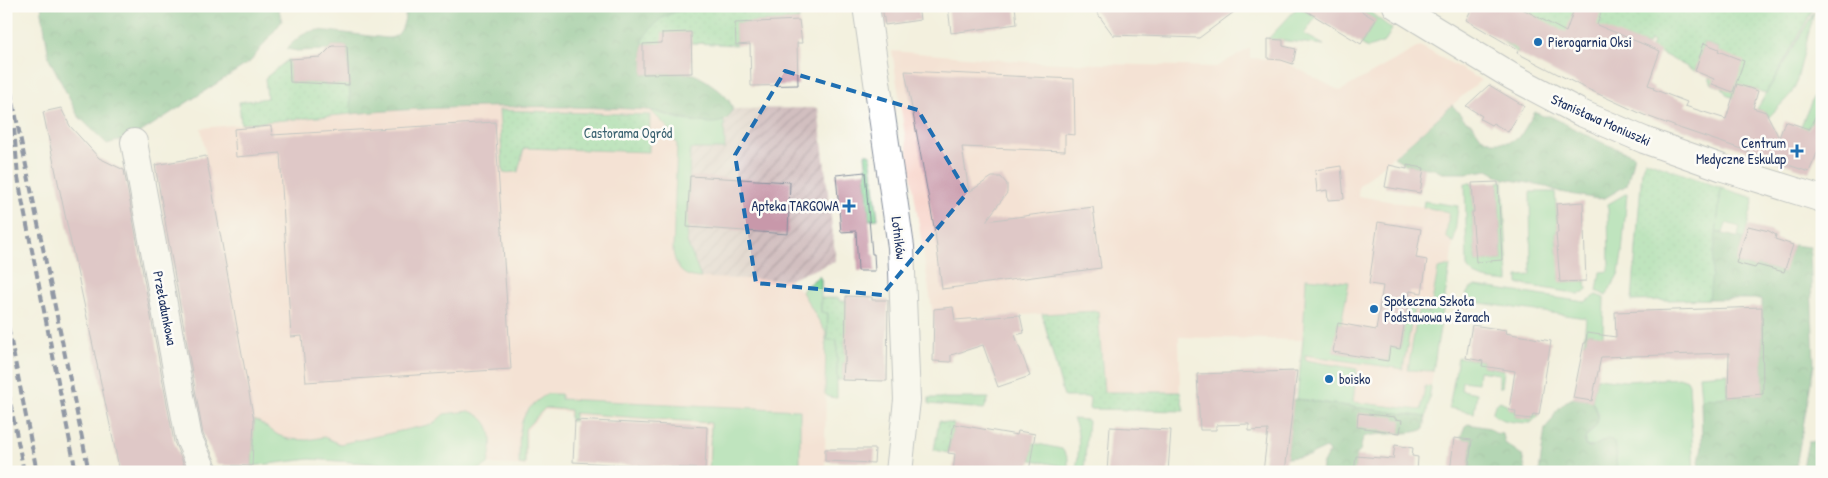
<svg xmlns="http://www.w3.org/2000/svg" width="1828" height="478" font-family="'Patrick Hand',sans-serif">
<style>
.built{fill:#f7d1c7}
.industrial{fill:url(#industrial-furrows)}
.grass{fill:#82d597;stroke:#4e827a}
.forest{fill:url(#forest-crowns);stroke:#42726f}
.garden{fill:url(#garden-dots);stroke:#4e827a}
.building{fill:#c898aa}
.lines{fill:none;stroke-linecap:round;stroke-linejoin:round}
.minor-casing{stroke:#87909e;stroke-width:28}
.minor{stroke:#fff;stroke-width:26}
.rail{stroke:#1b2f5e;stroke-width:4;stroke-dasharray:8 4;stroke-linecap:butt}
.marked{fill:none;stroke:#1f6fb2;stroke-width:4;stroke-dasharray:10 6;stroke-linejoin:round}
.poi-dot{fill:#1f6fb2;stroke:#fdfcf7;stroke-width:2}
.labels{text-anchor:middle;stroke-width:5;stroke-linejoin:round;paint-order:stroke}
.poi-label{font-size:14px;fill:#1b2f5e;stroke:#fdfcf7;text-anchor:start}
.street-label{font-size:14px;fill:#1b2f5e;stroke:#fdfcf7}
.park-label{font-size:14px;fill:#3a616f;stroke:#fdfcf7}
</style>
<defs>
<pattern id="industrial-furrows" width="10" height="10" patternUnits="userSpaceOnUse" patternTransform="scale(1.25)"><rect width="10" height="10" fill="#d2bfc0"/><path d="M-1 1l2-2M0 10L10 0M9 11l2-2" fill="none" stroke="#b4a4a7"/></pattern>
<pattern id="forest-crowns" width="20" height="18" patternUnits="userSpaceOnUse" patternTransform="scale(1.25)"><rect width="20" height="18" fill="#69b680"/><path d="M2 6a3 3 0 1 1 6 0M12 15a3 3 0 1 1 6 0" fill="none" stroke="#56946c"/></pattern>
<pattern id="garden-dots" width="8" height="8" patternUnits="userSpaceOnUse" patternTransform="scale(1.25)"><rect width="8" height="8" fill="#82d597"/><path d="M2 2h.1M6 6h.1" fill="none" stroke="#70b785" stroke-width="1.8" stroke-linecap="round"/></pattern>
</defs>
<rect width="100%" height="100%" fill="#fdfcf7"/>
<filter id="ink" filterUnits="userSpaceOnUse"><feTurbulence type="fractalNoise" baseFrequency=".02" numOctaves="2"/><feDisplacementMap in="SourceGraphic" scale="10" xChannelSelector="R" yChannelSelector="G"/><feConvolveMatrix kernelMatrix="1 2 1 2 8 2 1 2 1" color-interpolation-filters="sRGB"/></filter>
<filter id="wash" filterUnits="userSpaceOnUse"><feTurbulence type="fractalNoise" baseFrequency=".0096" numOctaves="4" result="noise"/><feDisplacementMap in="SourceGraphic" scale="20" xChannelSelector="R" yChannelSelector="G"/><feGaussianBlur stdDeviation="1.12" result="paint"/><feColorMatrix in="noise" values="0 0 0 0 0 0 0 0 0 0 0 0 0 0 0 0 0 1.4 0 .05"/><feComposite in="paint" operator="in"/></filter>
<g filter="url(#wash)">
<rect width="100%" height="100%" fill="#f3f0de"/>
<g class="built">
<polygon points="1420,46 1481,80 1359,186 1358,196 1423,207 1424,201 1458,206 1450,266 1426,417 1297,399 1302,340 1179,337 1180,392 1104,392 1098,311 961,318 934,322 892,51 1027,62 1216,67 1250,48 1250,58 1281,60 1340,91"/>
<polygon points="499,106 650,110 666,126 677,144 673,251 694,277 788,280 802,292 826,333 825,472 707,472 709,425 568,416 568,412 545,410 527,430 526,466 488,464 477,471 310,459 252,466 254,420 201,128 374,112"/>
</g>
<polygon class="industrial" points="818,108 836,261 788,280 701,278 687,242 690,149 725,149 724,109"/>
<g class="grass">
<polygon points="1353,6 1362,6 1392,29 1385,42 1368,48 1361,44 1376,20"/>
<polygon points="1298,7 1316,17 1304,34 1324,45 1268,39"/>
<polygon points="1814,12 1796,84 1791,94 1769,117 1766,112 1757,109"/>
<polygon points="1822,34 1822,96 1818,104 1821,105 1807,130 1800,128 1817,88"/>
<path d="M650 110C673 117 700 128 724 119L725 149H690L687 242 701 278C682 277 676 269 673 251L677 144 666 126Z"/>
<polygon points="865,154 870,154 878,219 869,220 865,172 867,172"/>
<path d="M1503 181 1508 278V282C1493 280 1475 281 1467 267L1465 183H1472L1474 212H1472L1476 262 1502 260 1498 182Z"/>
<polygon points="1721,188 1754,198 1744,239 1738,237 1740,227 1726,223 1723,233 1716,232"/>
<polygon points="1530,192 1555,192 1558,233 1556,233 1557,253 1559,254 1560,282 1586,281 1587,290 1584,293 1579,294 1518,284 1518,276 1531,275"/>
<polygon points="1627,193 1622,254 1619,273 1606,296 1597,291 1600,272 1609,271 1608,204"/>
<polygon points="1424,201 1458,206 1454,243 1446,237 1449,212 1423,207"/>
<polygon points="1450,266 1433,371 1408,370 1418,310 1430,313 1438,269"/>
<polygon points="819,276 821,280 821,312 828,313 827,339 837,340 837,398 829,397 825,394 826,333 802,292 805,287"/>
<polygon points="1306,278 1349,282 1341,324 1338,323 1334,352 1388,361 1390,347 1400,349 1407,309 1414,309 1403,369 1305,355 1305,360 1357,369 1353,402 1421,410 1425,386 1431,387 1426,417 1297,399 1303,340"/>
<polygon points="1476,286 1585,302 1596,295 1604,298 1603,336 1587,333 1586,343 1584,343 1586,318 1466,301 1467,293 1470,289"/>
<polygon points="1458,357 1483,361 1482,366 1504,370 1502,387 1499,387 1499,374 1479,371 1478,383 1462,381 1461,390 1477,393 1474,413 1449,408"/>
<polygon points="1728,373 1728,397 1701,399 1699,375"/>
<polygon points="1597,378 1625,381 1682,378 1687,380 1689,384 1694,472 1650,472 1618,467 1616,462 1617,453 1604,440 1593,447 1585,446 1585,439 1595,427 1599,414 1592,401"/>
<path d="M547 394H561V399L800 410V472L709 471 711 423 574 413V421H570V410L545 408 525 429V465L519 464C520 430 515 414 547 394Z"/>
<polygon points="929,398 989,398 984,409 929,404"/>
<path d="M1500 401 1506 404 1509 410 1516 411 1515 417 1531 419 1533 414 1539 415 1531 423C1523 423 1493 422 1493 411 1494 406 1497 403 1500 401Z"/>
<path d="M469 411C494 419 494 441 488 464L477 471 310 459 252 466 254 420 259 422 278 435 288 439 307 440 324 437 340 444 433 424 444 414Z"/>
<path d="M1073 419 1088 420 1084 472H1076C1078 453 1082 436 1073 419Z"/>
<polygon points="1033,443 1062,449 1068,458 1068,472 1062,472 1062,466 1031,460"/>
</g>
<g class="forest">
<polygon points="41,6 278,6 282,21 250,62 135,136 107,144 78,116 49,58"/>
<path d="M407 6H696L643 39V74C655 75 684 71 693 74 703 77 735 98 732 111 725 138 664 111 647 110 622 108 597 108 571 107 498 106 424 107 351 114L347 46H332L328 50 297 51 286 49C297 39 303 31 319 30L387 38C404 38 404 20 407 6Z"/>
<polygon points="1452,105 1465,120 1472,124 1481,137 1492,142 1508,142 1519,138 1535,112 1543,116 1550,116 1603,143 1634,155 1627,185 1605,198 1597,199 1560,192 1541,185 1504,179 1488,170 1469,173 1442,173 1434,169 1407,165 1394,157"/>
<polygon points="1721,188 1716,232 1744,239 1736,263 1755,268 1757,265 1783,272 1793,245 1810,247 1814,365 1795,472 1697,472 1702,446 1701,399 1763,394 1762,299 1690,299"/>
<path d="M1573 398 1592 401C1610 433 1582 425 1585 446L1590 448 1607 439 1612 440C1618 447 1616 451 1616 460 1616 465 1618 467 1617 472H1539L1545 428 1552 420 1556 411 1565 402Z"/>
<path d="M1297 399 1426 417 1424 429C1415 435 1379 433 1366 436L1363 438 1360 451 1356 456 1354 472H1321L1322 465 1329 452 1326 448 1309 456 1287 458 1293 400Z"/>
<polygon points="1468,424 1490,428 1495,433 1503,434 1505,443 1522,455 1526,472 1468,472 1472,440 1463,439 1461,436 1465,426"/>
<polygon points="1822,441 1822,472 1802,472 1808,442"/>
</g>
<g class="garden">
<path d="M696 6H798L799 20 736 23V45L691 43 643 44C643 38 646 34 650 30 662 13 678 12 696 6Z"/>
<polygon points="1519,6 1575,6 1567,33 1530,27 1517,53 1501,40"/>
<polygon points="1603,6 1815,6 1766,93 1748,88 1744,100 1728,96 1721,87 1712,84 1709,77 1719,48 1704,43 1695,71 1651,48 1653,42 1650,40 1648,45 1643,44 1595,26"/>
<polygon points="289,59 290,82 349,85 351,114 241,124 239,102 267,98 265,78"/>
<polygon points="499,110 650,115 649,152 524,148 518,172 503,173"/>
<polygon points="1645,160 1721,188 1709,299 1632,301 1642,169"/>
<polygon points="821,298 839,298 839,301 846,301 852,340 845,340 845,352 851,352 850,363 843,363 842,380 837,380 837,340 827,340 828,313 821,312"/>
<polygon points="1098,311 1104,392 1180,392 1184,411 1089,409 1090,397 1064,397 1042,314"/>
<polygon points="939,421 954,424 948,453 934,450"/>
</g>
<g id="blocks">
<g class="building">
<polygon points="882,6 918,6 920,20 885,25"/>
<polygon points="948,6 1015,6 1017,24 951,33"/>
<polygon points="1092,6 1242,6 1199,38 1113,35"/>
<polygon points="1298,6 1353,6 1376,20 1361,44"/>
<polygon points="1473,6 1517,6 1566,32 1575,6 1603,6 1597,25 1660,51 1648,85 1654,87 1653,89 1687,102 1685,106 1726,119 1737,84 1758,91 1753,108 1766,112 1779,138 1785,121 1809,129 1822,102 1822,142 1809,172 1682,129 1644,115 1581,86 1517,53 1518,50 1466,20"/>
<polygon points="799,20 802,43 797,43 798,85 751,86 750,44 736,45 735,23"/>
<polygon points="691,32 692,73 643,74 643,44 662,43 662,33"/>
<polygon points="1268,39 1283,40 1283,46 1296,49 1293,64 1281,60 1268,59"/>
<polygon points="1704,43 1719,49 1718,51 1744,61 1733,92 1712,84 1714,79 1695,71"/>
<polygon points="332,46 347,46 349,85 290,82 289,59 321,57"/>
<polygon points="905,71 1074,79 1075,135 1065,134 1065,151 962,147 969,192 992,177 1001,177 1007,184 1007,193 986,221 1093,207 1101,268 942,289 935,232"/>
<polygon points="1489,85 1524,106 1508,132 1493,123 1491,125 1480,119 1482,116 1466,106"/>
<polygon points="61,108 70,126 99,158 124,170 174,442 187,472 120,472 43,112"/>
<polygon points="495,122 511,369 306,382 302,336 291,337 280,153 236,157 234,129 271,126 272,135"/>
<polygon points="206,156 254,420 252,466 217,465 203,434 155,165"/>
<polygon points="1389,165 1407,169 1407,165 1424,168 1420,193 1385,187"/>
<polygon points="1341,166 1344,199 1328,200 1327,190 1317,192 1315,170"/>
<polygon points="865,172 872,254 874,254 875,271 858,271 856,231 841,232 836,175"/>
<polygon points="690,176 790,182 788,234 687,227"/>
<polygon points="1498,182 1502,260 1476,262 1472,212 1474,212 1472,183"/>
<polygon points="1583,202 1586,281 1560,282 1556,233 1558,233 1556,204"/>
<polygon points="1378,222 1421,229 1416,258 1427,260 1422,293 1410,291 1400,349 1390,347 1388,361 1333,352 1338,323 1376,330 1383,286 1369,284"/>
<polygon points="1748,226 1769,231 1776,235 1775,239 1793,245 1784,272 1757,265 1755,268 1736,263"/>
<polygon points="846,296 872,297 872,300 888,300 887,381 842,380 843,363 845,363"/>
<polygon points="953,307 955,320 1020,315 1024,333 1015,335 1030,376 998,387 983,345 951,355 951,362 933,361 934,309"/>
<polygon points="1762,307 1763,394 1728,397 1729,353 1601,357 1592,401 1573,398 1584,343 1586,343 1587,333 1616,337 1615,312"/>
<polygon points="1472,325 1506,330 1505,333 1551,341 1539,415 1533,414 1532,419 1515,417 1516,411 1509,410 1515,371 1482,366 1483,361 1466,358"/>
<polygon points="1297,371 1285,472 1263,472 1268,430 1249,431 1249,424 1216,425 1216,430 1200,430 1197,374"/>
<polygon points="1358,413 1395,417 1395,419 1402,420 1400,433 1357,427"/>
<polygon points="575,420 707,427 705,469 573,462"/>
<polygon points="954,424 1017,435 1018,431 1035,434 1029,472 953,472 955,454 948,453"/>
<polygon points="1110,427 1171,430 1168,472 1107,472"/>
<polygon points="1454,438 1472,440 1468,472 1450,472"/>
<polygon points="1395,445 1413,448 1412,456 1418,457 1417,472 1354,472 1356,456 1393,459"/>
<polygon points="825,449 875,449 874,463 825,461"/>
</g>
</g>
</g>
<g filter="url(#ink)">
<use href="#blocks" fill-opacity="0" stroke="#87909e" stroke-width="1"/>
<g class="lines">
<defs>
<g id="minor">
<polyline points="866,6 901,247 907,400 899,472"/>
<polyline points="1396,6 1511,76 1581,113 1644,140 1723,168 1822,199"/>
<polyline points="134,142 189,439 204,472"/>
</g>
</defs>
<use href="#minor" class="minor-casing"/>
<use href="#minor" class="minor"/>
<g class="rail">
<polyline points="6,68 89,472"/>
<polyline points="14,128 18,177 23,205 76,472"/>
<polyline points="6,316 37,472"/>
<polyline points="6,381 24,472"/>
</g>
</g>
</g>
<path d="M0 0H1828V478H0ZM785 71 918 110 967 193 882 295 756 283 735 155Z" fill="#f3f0de" fill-opacity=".55" fill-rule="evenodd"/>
<path class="marked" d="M785 71 918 110 967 193 882 295 756 283 735 155Z"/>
<g class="poi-dot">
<circle cx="1538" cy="42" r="5"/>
<path d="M1794.5 143.5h5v5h5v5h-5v5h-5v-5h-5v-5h5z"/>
<path d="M846.5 198.5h5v5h5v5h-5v5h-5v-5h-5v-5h5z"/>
<circle cx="1374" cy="309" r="5"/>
<circle cx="1329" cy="379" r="5"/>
</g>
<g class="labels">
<g class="poi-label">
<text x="1548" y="47">Pierogarnia Oksi</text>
<text x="1786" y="148" text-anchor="end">Centrum<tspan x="1786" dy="16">Medyczne Eskulap</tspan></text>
<text x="839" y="211" text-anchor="end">Apteka TARGOWA</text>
<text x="1384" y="306">Społeczna Szkoła<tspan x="1384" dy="16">Podstawowa w Żarach</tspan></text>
<text x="1339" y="384">boisko</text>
</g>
<g class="street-label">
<text transform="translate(1601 120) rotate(24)" y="5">Stanisława Moniuszki</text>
<text transform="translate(899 238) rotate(83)" y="5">Lotników</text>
<text transform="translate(165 308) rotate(79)" y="5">Przeładunkowa</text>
</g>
<g class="park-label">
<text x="628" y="138">Castorama Ogród</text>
</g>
</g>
<rect width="1828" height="478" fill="none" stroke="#fdfcf7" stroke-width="25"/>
</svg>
